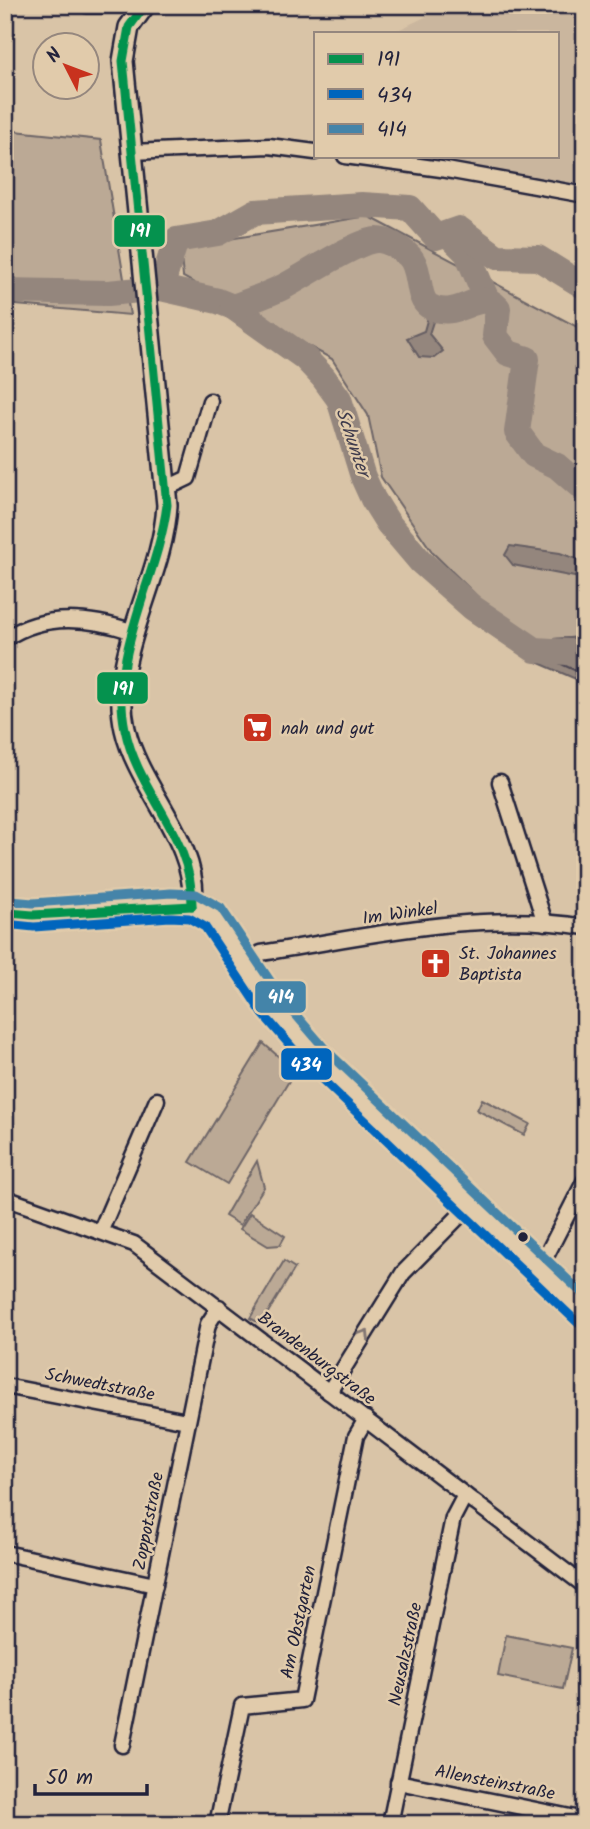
<svg xmlns="http://www.w3.org/2000/svg" width="590" height="1829" font-family="Kalam,sans-serif">
<style>
.built{fill:#cab69e}
.green{fill:#bba995;stroke:#6e6668;stroke-width:2}
.water{fill:#94867d;stroke:#665e63;stroke-width:2}
.lines{fill:none;stroke-linecap:round;stroke-linejoin:round}
.shore{stroke:#504a55;stroke-width:2}
.river{stroke:#94867d;stroke-width:26}
.street-casing{stroke:#22223b;stroke-width:19}
.secondary-casing{stroke:#22223b;stroke-width:24}
.street{stroke:#e1cbab;stroke-width:14}
.secondary{stroke:#e1cbab;stroke-width:19}
.bus-1-casing{stroke:#e1cbab;stroke-width:14}
.bus-2-casing{stroke:#e1cbab;stroke-width:14}
.bus-3-casing{stroke:#e1cbab;stroke-width:14}
.bus-1{stroke:#05924e;stroke-width:9}
.bus-2{stroke:#0065bd;stroke-width:9}
.bus-3{stroke:#4484a9;stroke-width:9}
.oneway{stroke:#827673}
.bus-dot{fill:#22223b;stroke:#e1cbab;stroke-width:2.5}
.labels{text-anchor:middle;stroke-width:5;stroke-linejoin:round;paint-order:stroke}
.poi-label{font-size:18px;fill:#22223b;stroke:#e1cbab;text-anchor:start}
.street-label{font-size:18px;fill:#22223b;stroke:#e1cbab}
.water-label{font-size:19px;font-style:italic;fill:#3e3b4c;stroke:#e1cbab}
.line-badge{stroke:#e1cbab;stroke-width:2.5}
.badge-label{font-size:19px;text-anchor:middle;font-weight:bold;fill:#fff}
</style>
<rect width="100%" height="100%" fill="#d9c4a7"/>
<filter id="ink" filterUnits="userSpaceOnUse"><feTurbulence type="fractalNoise" baseFrequency=".0143" numOctaves="2"/><feDisplacementMap in="SourceGraphic" scale="14" xChannelSelector="R" yChannelSelector="G"/><feConvolveMatrix kernelMatrix="1 2 1 2 8 2 1 2 1" color-interpolation-filters="sRGB"/></filter>
<g filter="url(#ink)">
<polygon class="built" points="450,5 585,5 585,189 385,156 557,156 557,33 392,33"/>
<g class="green">
<polygon points="5,130 101,140 130,315 5,304"/>
<polygon points="368,216 585,331 585,637 522,641 525,657 474,593 433,553 381,477 368,415 332,359 183,277 180,247"/>
<polygon points="263,1043 295,1071 227,1184 190,1162"/>
<polygon points="482,1099 530,1124 524,1135 477,1110"/>
<polygon points="257,1161 264,1187 240,1225 225,1216"/>
<polygon points="250,1213 285,1236 280,1245 268,1246 240,1229"/>
<polygon points="284,1261 295,1268 261,1324 250,1318"/>
<polygon points="506,1635 572,1648 563,1689 498,1676"/>
</g>
<g class="water">
<polygon points="431,306 437,309 429,334 443,351 434,358 419,357 407,338 424,331"/>
<polygon points="510,546 560,553 585,562 585,579 513,565 505,555"/>
<polygon points="585,637 585,683 525,657 521,641"/>
</g>
<g class="lines">
<polyline class="shore" points="585,644 534,646 531,650 585,675"/>
<g class="river">
<polyline points="448,234 467,253 487,300"/>
<polyline points="161,288 176,240 218,233 255,212 362,205 410,208 436,237 459,229 497,257 538,258 585,287"/>
<polyline points="5,291 108,293 161,288 218,301 233,307 305,358 323,377 339,399 363,477 373,499 388,523 421,562 473,608 535,650 585,653"/>
<path d="M233 307C249 301 267 295 283 287 303 277 359 239 378 240 388 240 399 248 407 254 423 267 415 297 429 306 457 323 479 286 498 308L495 336 508 353 527 359 517 432 534 455 557 466 580 486H585"/>
</g>
<defs>
<g id="street">
<polyline points="87,5 101,5"/>
<polyline points="132,152 269,146 315,152"/>
<polyline points="345,156 441,169 585,195"/>
<polyline points="167,488 188,478 210,401"/>
<path d="M5 639C44 612 91 618 134 632"/>
<polyline points="500,782 545,923"/>
<polyline points="5,932 9,913"/>
<path d="M261 953C366 937 478 909 585 927"/>
<polyline points="5,1198 134,1244 585,1586"/>
<polyline points="101,1230 157,1100"/>
<polyline points="539,1270 585,1180"/>
<polyline points="5,1386 187,1421"/>
<polyline points="329,1392 403,1273 470,1205"/>
<polyline points="5,1553 155,1585"/>
<polyline points="122,1745 208,1324 219,1307"/>
<polyline points="398,1782 585,1820"/>
<polyline points="217,1824 242,1706 302,1700 356,1436 366,1419"/>
<polyline points="390,1824 453,1518 465,1495"/>
</g>
<g id="secondary">
<path d="M145 5 129 27 123 61 167 505C163 581 108 655 125 729 138 788 201 845 192 906"/>
<polyline points="5,912 33,915 170,905 192,906 214,918 273,1007 317,1058 585,1313"/>
</g>
</defs>
<use href="#street" class="street-casing"/>
<use href="#secondary" class="secondary-casing"/>
<use href="#street" class="street"/>
<use href="#secondary" class="secondary"/>
<defs>
<g id="bus-1">
<path d="M145 5 129 27 123 61 167 505C158 578 109 654 125 729 138 794 193 834 192 906"/>
<polyline points="9,913 33,915 192,906"/>
</g>
<polyline id="bus-2" points="5,924 34,927 170,917 189,918 205,927 263,1014 308,1066 577,1322"/>
<polyline id="bus-3" points="10,901 33,903 171,893 196,894 221,908 283,1000 326,1050 585,1296"/>
</defs>
<use href="#bus-1" class="bus-1-casing"/>
<use href="#bus-2" class="bus-2-casing"/>
<use href="#bus-3" class="bus-3-casing"/>
<use href="#bus-1" class="bus-1"/>
<use href="#bus-2" class="bus-2"/>
<use href="#bus-3" class="bus-3"/>
</g>
<defs><path id="oneway-chevron" d="M-2-3.5L2.5 0L-2 3.5" fill="none" stroke-width="1.6" stroke-linecap="round" stroke-linejoin="round" transform="scale(1.75)"/></defs>
<use class="oneway" href="#oneway-chevron" transform="translate(365 1334) rotate(-58)"/>
</g>
<defs>
<symbol id="supermarket-square" viewBox="-11 -11 22 22"><rect x="-9" y="-9" width="18" height="18" rx="4" fill="#c8321e" stroke="#e1cbab"/><path d="M-6-5.5h2.5l.6 2H6L4.5 2H-2.5L-4.4-4H-6ZM-1.5 3.2a1.3 1.3 0 1 0 .1 0ZM3 3.2a1.3 1.3 0 1 0 .1 0Z" fill="#fff"/></symbol>
<symbol id="church-square" viewBox="-11 -11 22 22"><rect x="-9" y="-9" width="18" height="18" rx="4" fill="#c8321e" stroke="#e1cbab"/><path d="M-1.2-6h2.4v3.5h3.3v2.4h-3.3V6h-2.4V-.1h-3.3v-2.4h3.3Z" fill="#fff"/></symbol>
</defs>
<g fill-rule="evenodd">
<use href="#supermarket-square" x="240" y="710" width="35" height="35"/>
<use href="#church-square" x="418" y="946" width="35" height="35"/>
</g>
<circle class="bus-dot" cx="523" cy="1237" r="6"/>
<g class="labels">
<g class="poi-label">
<text x="281" y="734">nah und gut</text>
<text x="459" y="959">St. Johannes<tspan x="459" dy="21">Baptista</tspan></text>
</g>
<g class="street-label">
<text transform="translate(400 913) rotate(-8)" y="6">Im Winkel</text>
<text transform="translate(317 1358) rotate(37)" y="6">Brandenburgstraße</text>
<text transform="translate(100 1384) rotate(11)" y="6">Schwedtstraße</text>
<text transform="translate(148 1521) rotate(-79)" y="6">Zoppotstraße</text>
<text transform="translate(298 1622) rotate(-78)" y="6">Am Obstgarten</text>
<text transform="translate(405 1654) rotate(-78)" y="6">Neusalzstraße</text>
<text transform="translate(495 1782) rotate(11)" y="6">Allensteinstraße</text>
</g>
<g class="water-label">
<text transform="translate(354 442) rotate(71)" y="7">Schunter</text>
</g>
</g>
<g class="line-badge">
<rect x="113" y="214" width="53" height="34" rx="7" fill="#05924e"/>
<rect x="96" y="671" width="53" height="34" rx="7" fill="#05924e"/>
<rect x="254" y="980" width="53" height="34" rx="7" fill="#4484a9"/>
<rect x="280" y="1047" width="53" height="34" rx="7" fill="#0065bd"/>
</g>
<g class="badge-label">
<text x="140" y="237">191</text>
<text x="123" y="695">191</text>
<text x="281" y="1003">414</text>
<text x="306" y="1071">434</text>
</g>
<rect width="590" height="1829" fill="none" stroke="#e1cbab" stroke-width="28"/>
<rect x="14" y="14" width="562" height="1801" fill="none" stroke="#22223b" stroke-width="2.5" filter="url(#ink)"/>
<rect x="314" y="32" width="245" height="126" fill="#e1cbab" stroke="#95877e" stroke-width="2"/>
<rect x="328" y="54" width="35" height="10" fill="#05924e" stroke="#95877e" stroke-width="2"/>
<text x="377" y="66" font-size="21" fill="#22223b">191</text>
<rect x="328" y="89" width="35" height="10" fill="#0065bd" stroke="#95877e" stroke-width="2"/>
<text x="377" y="102" font-size="21" fill="#22223b">434</text>
<rect x="328" y="124" width="35" height="10" fill="#4484a9" stroke="#95877e" stroke-width="2"/>
<text x="377" y="136" font-size="21" fill="#22223b">414</text>
<g transform="translate(66 66) rotate(312)"><circle r="33" fill="#e1cbab" stroke="#95877e" stroke-width="2"/>
<path d="M0-5L12 26L0 18L-12 26Z" fill="#c8321e"/>
<text y="-10" font-size="19" font-weight="bold" text-anchor="middle" fill="#22223b">N</text>
</g>
<path d="M35 1784v10h112v-10" fill="none" stroke="#22223b" stroke-width="3.5"/>
<text x="46" y="1784" font-size="21" fill="#22223b" stroke="#e1cbab" stroke-width="5" paint-order="stroke">50 m</text>
</svg>
